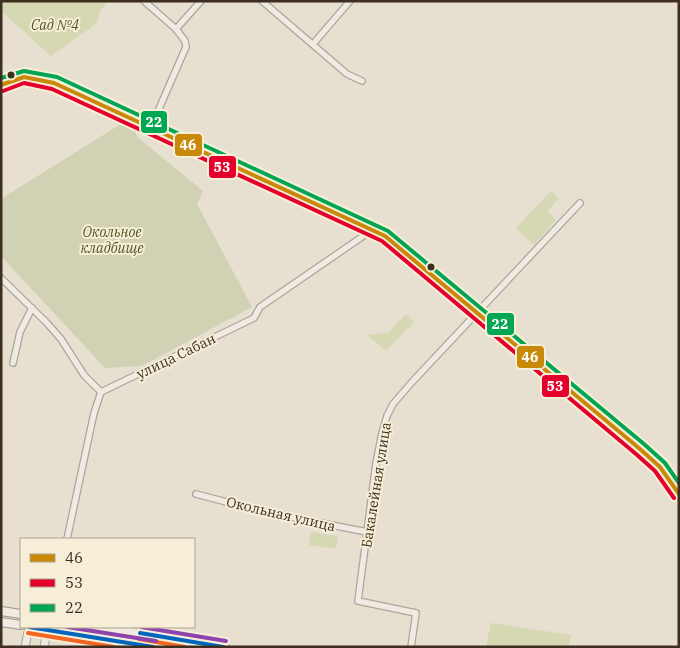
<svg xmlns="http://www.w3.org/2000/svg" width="680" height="648" font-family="'IBM Plex Serif',serif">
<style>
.green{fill:#d6d7b3}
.cemetery{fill:#d1d1b3}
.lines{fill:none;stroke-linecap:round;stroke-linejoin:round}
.minor-casing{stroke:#ada599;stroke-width:8}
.tertiary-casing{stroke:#ada599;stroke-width:9}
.secondary-casing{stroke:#9c958a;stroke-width:10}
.primary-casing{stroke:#928b80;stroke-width:11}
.minor{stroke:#efebe3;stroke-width:5.5}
.tertiary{stroke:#efebe3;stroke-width:7}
.secondary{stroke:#efebe3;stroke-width:8}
.primary{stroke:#e6e1d4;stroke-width:9}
.bus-1-casing{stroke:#f7eed8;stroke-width:8}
.bus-2-casing{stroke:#f7eed8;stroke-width:8}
.bus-3-casing{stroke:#f7eed8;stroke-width:8}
.bus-4-casing{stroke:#f7eed8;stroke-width:8}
.bus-5-casing{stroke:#f7eed8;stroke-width:8}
.bus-6-casing{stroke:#f7eed8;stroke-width:8}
.bus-1{stroke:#c88808;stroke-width:4}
.bus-2{stroke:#e4002b;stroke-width:4}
.bus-3{stroke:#00a651;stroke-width:4}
.bus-4{stroke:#0065bd;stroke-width:4}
.bus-5{stroke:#f26522;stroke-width:4}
.bus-6{stroke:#8e44ad;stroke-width:4}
.bus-dot{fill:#3d2e20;stroke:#f7eed8;stroke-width:2}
.labels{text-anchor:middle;stroke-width:4;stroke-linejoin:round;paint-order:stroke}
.park-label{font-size:14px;font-style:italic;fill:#4d5a26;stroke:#f7eed8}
.street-label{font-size:14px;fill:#3d2e20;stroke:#f7eed8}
.line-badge{stroke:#f7eed8;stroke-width:2}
.badge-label{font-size:14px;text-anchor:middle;font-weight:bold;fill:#fff}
</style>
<rect width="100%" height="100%" fill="#e7e0d1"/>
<g class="green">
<polygon points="1,1 107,1 100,12 97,23 51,56 1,11"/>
<polygon points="551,191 559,198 548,211 556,220 534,245 516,228"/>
<polygon points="406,314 414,322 386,351 367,335 389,332"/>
<polygon points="311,532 338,536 336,549 309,545"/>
<polygon points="491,623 571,635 569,647 486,646"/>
<polygon points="66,627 87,627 211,647 189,647"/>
</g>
<polygon class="cemetery" points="124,122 137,128 136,136 203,191 197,204 252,307 142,366 105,368 1,256 1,199"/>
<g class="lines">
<defs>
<g id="minor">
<polyline points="144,1 176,29 201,1"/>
<polyline points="262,1 347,74 362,81"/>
<polyline points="313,44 350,1"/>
<polyline points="151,127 186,47 185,41 176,29"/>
<polyline points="1,278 47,323 61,339 84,375 101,392"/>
<polyline points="13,363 20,332 32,308"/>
<polyline points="196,494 265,512 367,532"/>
<polyline points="67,539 94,413 101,392 254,318 260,307 372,230"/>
<polyline points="411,647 416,613 358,601 376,463 382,433 387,416 393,404 413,381 580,203"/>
</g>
<g id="tertiary">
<polyline points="25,647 29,627"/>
<polyline points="44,647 48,627"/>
</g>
<g id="secondary">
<polyline points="1,611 21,614"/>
<polyline points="1,622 21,625"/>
<polyline points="29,627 155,647"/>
<polyline points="101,627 225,647"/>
</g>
<polyline id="primary" points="1,85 24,77 54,83 385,236 402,249 640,449 660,467 679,494"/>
</defs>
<use href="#minor" class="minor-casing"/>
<use href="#tertiary" class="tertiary-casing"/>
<use href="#secondary" class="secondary-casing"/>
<use href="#primary" class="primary-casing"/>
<use href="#minor" class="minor"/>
<use href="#tertiary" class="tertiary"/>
<use href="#secondary" class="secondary"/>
<use href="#primary" class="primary"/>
<defs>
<polyline id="bus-1" points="1,85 24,77 54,83 385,236 640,449 660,467 679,494"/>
<polyline id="bus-2" points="3,91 24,83 52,89 382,241 636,454 655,471 674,498"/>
<polyline id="bus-3" points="1,78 24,71 57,77 388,231 644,444 665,463 679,483"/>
<g id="bus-4">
<polyline points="29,627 153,647"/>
<polyline points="140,633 223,647"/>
</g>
<g id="bus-5">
<polyline points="28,633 114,647"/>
<polyline points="139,639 185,647"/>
</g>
<g id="bus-6">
<polyline points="67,627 156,641"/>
<polyline points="141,627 226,641"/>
</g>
</defs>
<use href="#bus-1" class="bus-1-casing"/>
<use href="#bus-2" class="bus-2-casing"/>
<use href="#bus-3" class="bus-3-casing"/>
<use href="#bus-4" class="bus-4-casing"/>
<use href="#bus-5" class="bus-5-casing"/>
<use href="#bus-6" class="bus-6-casing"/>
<use href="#bus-1" class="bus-1"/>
<use href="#bus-2" class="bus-2"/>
<use href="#bus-3" class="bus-3"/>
<use href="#bus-4" class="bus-4"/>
<use href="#bus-5" class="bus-5"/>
<use href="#bus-6" class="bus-6"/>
</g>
<g class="bus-dot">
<circle cx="11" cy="75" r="4.5"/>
<circle cx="431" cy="267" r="4.5"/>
</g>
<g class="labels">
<g class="park-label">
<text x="55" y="30">Сад №4</text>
<text x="112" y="237">Окольное<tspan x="112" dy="16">кладбище</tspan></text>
</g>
<g class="street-label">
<text transform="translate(176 356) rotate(-26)" y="5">улица Сабан</text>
<text transform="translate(376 485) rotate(-81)" y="5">Бакалейная улица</text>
<text transform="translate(281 514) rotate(13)" y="5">Окольная улица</text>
</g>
</g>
<g class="line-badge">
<rect x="140" y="110" width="28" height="24" rx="5" fill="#00a651"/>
<rect x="174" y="133" width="29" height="24" rx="5" fill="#c88808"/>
<rect x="208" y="155" width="29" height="24" rx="5" fill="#e4002b"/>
<rect x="486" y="312" width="29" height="24" rx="5" fill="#00a651"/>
<rect x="516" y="345" width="29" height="24" rx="5" fill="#c88808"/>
<rect x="541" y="374" width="29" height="24" rx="5" fill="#e4002b"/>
</g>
<g class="badge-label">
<text x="154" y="127">22</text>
<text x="188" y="150">46</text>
<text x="222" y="172">53</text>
<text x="500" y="329">22</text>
<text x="530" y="362">46</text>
<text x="555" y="391">53</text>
</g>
<rect width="680" height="648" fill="none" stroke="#3d2e20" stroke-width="5"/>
<rect x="20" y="538" width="175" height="90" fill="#f7eed8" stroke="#ada18e"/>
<rect x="30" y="554" width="25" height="8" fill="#c88808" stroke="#ada18e"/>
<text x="65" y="563" font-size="15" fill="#3d2e20">46</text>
<rect x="30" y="579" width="25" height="8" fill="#e4002b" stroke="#ada18e"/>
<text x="65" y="588" font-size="15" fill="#3d2e20">53</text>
<rect x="30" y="604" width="25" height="8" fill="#00a651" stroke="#ada18e"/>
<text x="65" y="613" font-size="15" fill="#3d2e20">22</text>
</svg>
